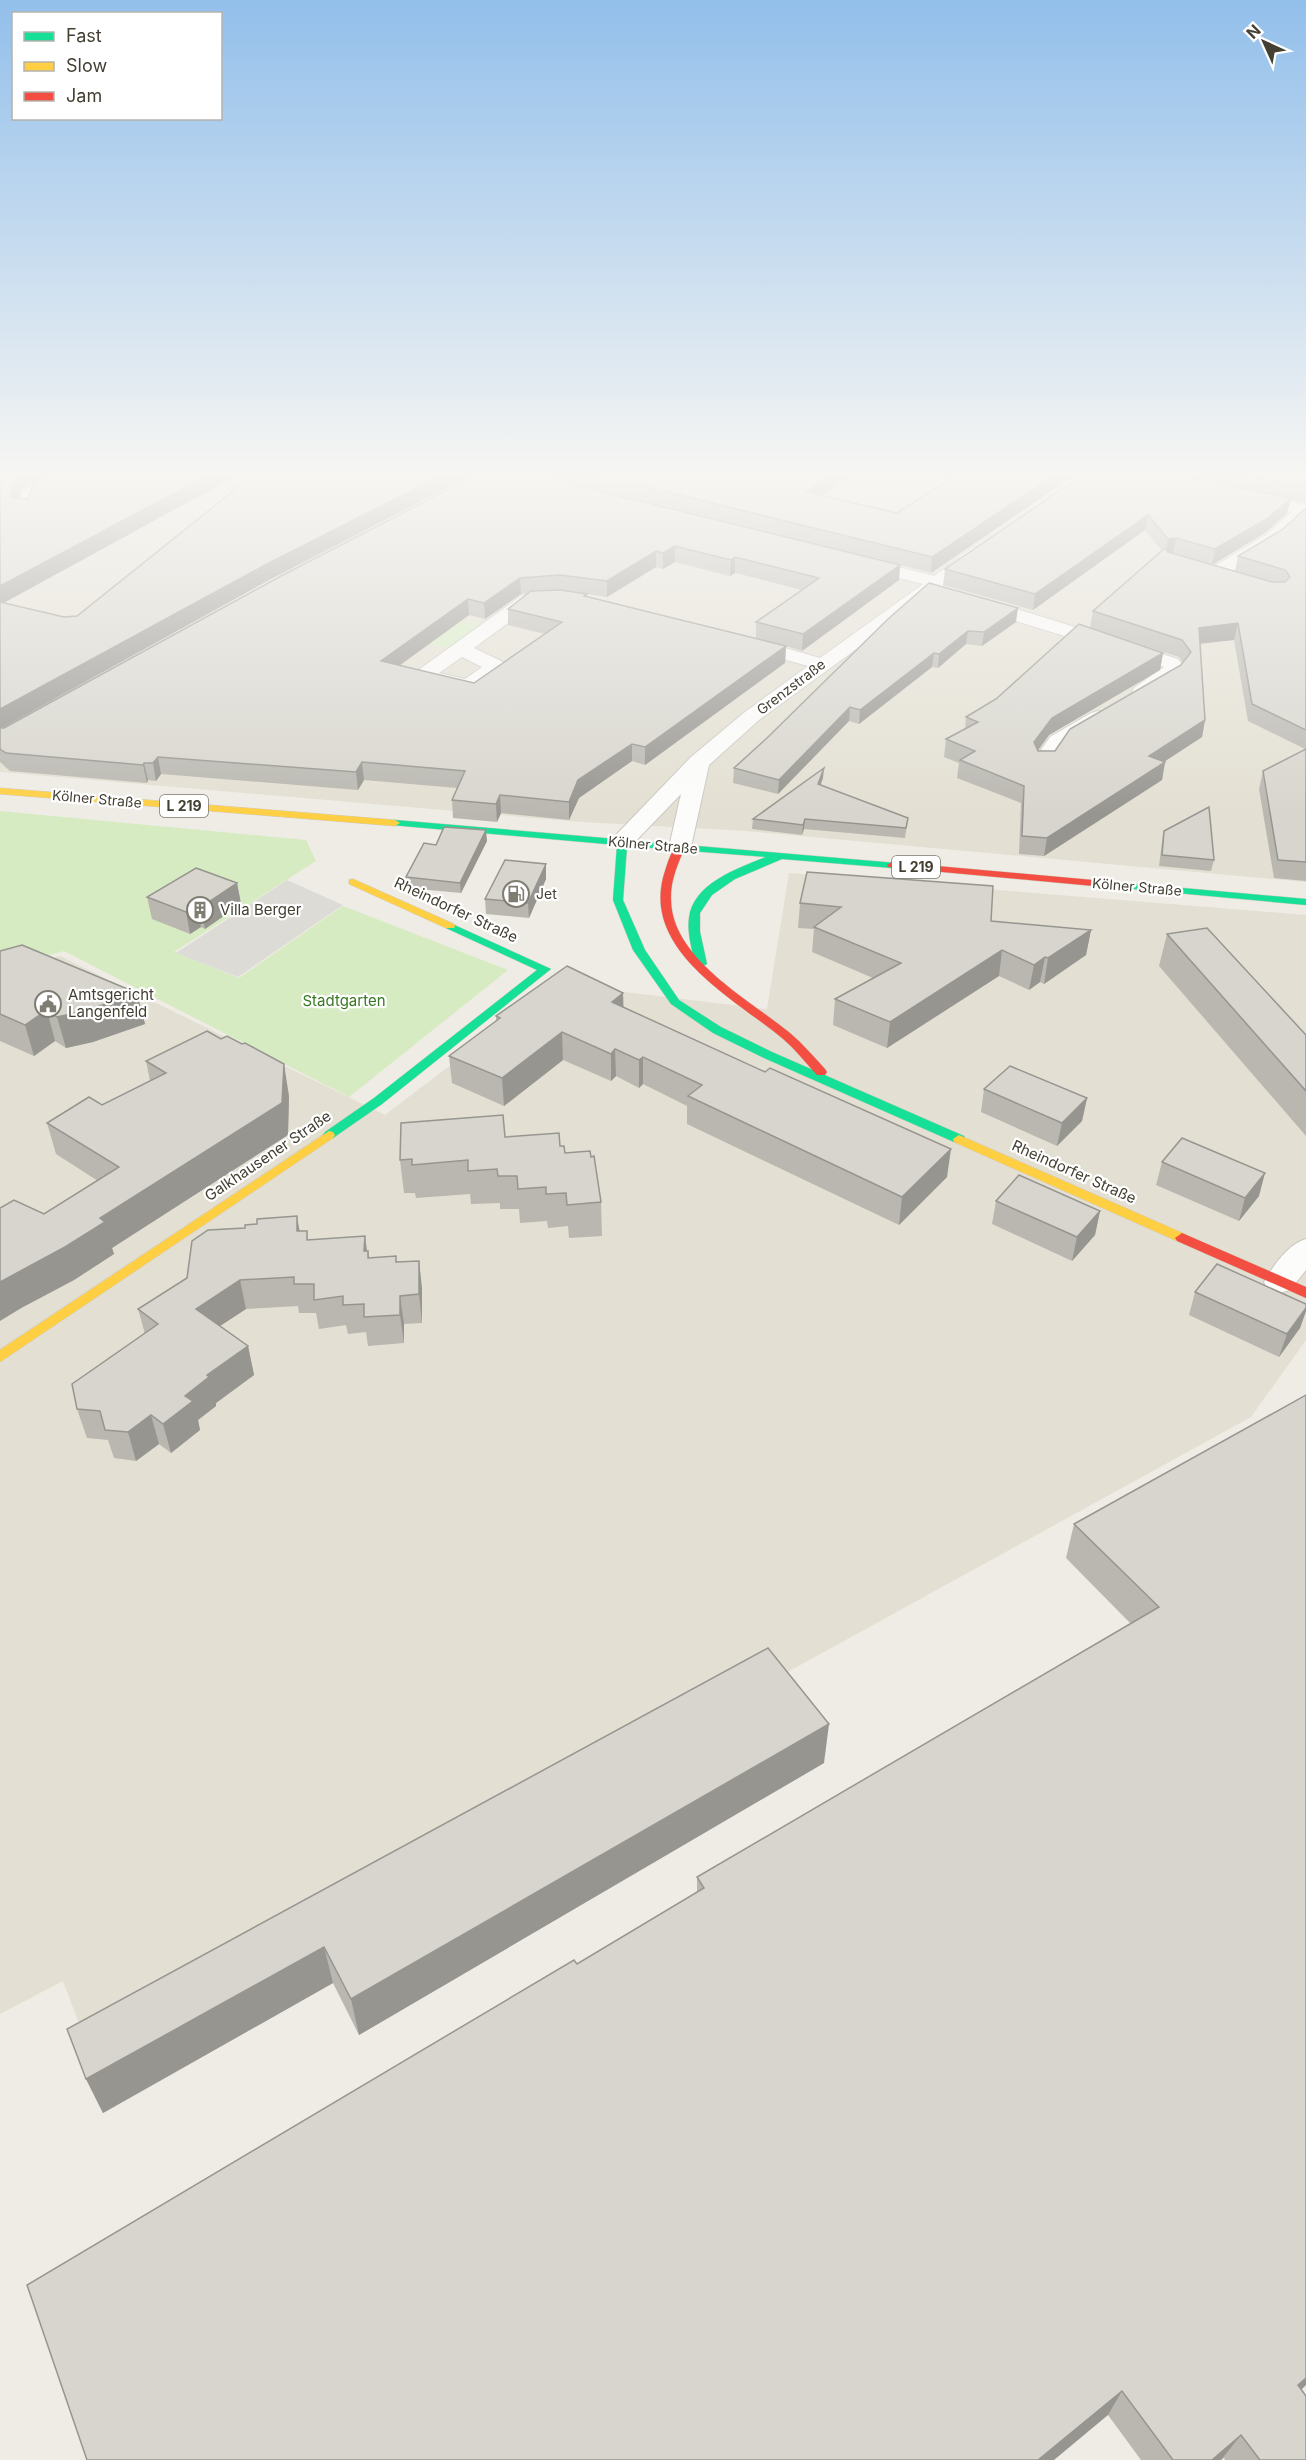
<svg xmlns="http://www.w3.org/2000/svg" width="1306" height="2460" font-family="Inter,sans-serif">
<style>
.residential{fill:#e3dfd2}
.green{fill:#d7ebc2}
.parking{fill:#dddbd6}
.lines{fill:none;stroke-linecap:round;stroke-linejoin:round}
.street-casing{stroke:#cac8c1;stroke-width:2}
.fast-casing{stroke:#cecabb;stroke-width:1}
.slow-casing{stroke:#cecabb;stroke-width:1}
.jam-casing{stroke:#cecabb;stroke-width:1}
.street{fill:#fcfcfb;fill-rule:evenodd}
.fast{fill:#16e098;fill-rule:evenodd}
.slow{fill:#ffcf43;fill-rule:evenodd}
.jam{fill:#f24e42;fill-rule:evenodd}
.wall{fill:#b9b7b0;fill-rule:evenodd}
.shaded-wall{fill:#969590}
.building{fill:#d7d5cd;stroke:#969590;stroke-width:1.5}
.labels{text-anchor:middle;stroke-width:4.5;stroke-linejoin:round;paint-order:stroke}
.far-street-label{font-size:14px;fill:#433f32;stroke:#fff}
.shield{fill:#fff;stroke:#7b7970;stroke-width:1.5}
.shield-label{font-size:14px;font-weight:bold;fill:#433f32}
.far-poi-label{font-size:14px;fill:#433f32;stroke:#fff;text-anchor:start}
.poi-label{font-size:15px;fill:#433f32;stroke:#fff;text-anchor:start}
.street-label{font-size:15px;fill:#433f32;stroke:#fff}
.park-label{font-size:15px;fill:#397822;stroke:#fff}
</style>
<rect width="100%" height="100%" fill="#eeece5"/>
<g class="residential">
<polygon points="0,472 1306,472 1306,882 746,831 582,822 0,772"/>
<polygon points="789,873 1306,915 1306,1340 1251,1417 91,2055 63,1981 0,2014 0,969 21,966 60,956 385,1115 557,984 767,1009"/>
</g>
<g class="green">
<polygon points="419,610 480,624 448,648 386,634"/>
<polygon points="0,811 306,840 316,861 174,952 239,978 343,906 508,970 349,1097 64,951 16,964 0,965"/>
</g>
<polygon class="parking" points="287,880 343,905 238,977 176,953"/>
<g class="lines">
<defs>
<g id="street">
<polygon points="59,472 80,472 36,496 30,512 18,512 16,508 23,490"/>
<path d="M1250 493 1306 505V517C1289 532 1229 583 1208 578L1205 574 1208 570 1266 535 1292 512 1244 501 1242 498Z"/>
<polygon points="978,547 984,548 987,552 984,556 759,720 709,765 691,847 688,852 680,854 672,852 669,847 681,794 630,847 622,849 614,847 611,842 614,837 691,757 745,712 808,666 739,647 736,643 739,639 746,637 820,658 923,584 853,566 850,562 853,558 859,557 934,576 972,548"/>
<path d="M527 594 551 596 554 600 551 604 531 606 474 648 503 662 506 666 503 670 475 690 468 692 417 679 414 675 417 671 521 596ZM462 657 482 667 465 679 439 673Z"/>
<polygon points="978,597 1178,659 1185,669 1149,695 1135,695 1132,691 1135,687 1164,667 971,607 969,603 971,599"/>
<polygon points="1098,711 1105,713 1108,717 1105,721 1065,745 1052,766 1044,767 1036,766 1033,761 1050,737 1091,713"/>
<path d="M1306 1239V1270L1290 1290 1279 1293 1268 1290 1264 1282C1273 1266 1288 1244 1306 1239Z"/>
</g>
<g id="fast">
<path d="M395 820 896 863 897 865 892 868 782 859 735 879 712 895 700 913V932L707 964 701 967 695 964C692 949 687 933 689 918 693 883 739 868 766 857L627 846 623 900 645 950 679 1000 721 1027 772 1052 964 1136 965 1139 959 1143 954 1142 764 1058 713 1033 671 1004 633 950 613 900 617 845 391 825 390 823Z"/>
<polygon points="1115,882 1306,899 1306,905 1111,887 1110,885"/>
<polygon points="450,923 551,969 382,1104 333,1138 325,1138 323,1135 325,1132 374,1098 537,970 446,928 446,924"/>
</g>
<g id="slow">
<polygon points="0,788 395,820 400,823 395,826 0,794"/>
<polygon points="353,879 454,924 455,926 454,928 446,928 349,884 349,880"/>
<polygon points="329,1131 333,1132 335,1135 333,1138 0,1362 0,1350"/>
<polygon points="959,1135 1187,1235 1189,1238 1187,1241 1177,1241 954,1142 953,1139"/>
</g>
<g id="jam">
<path d="M680 844 685 847C678 864 670 881 671 900 672 959 750 1000 790 1033 803 1044 814 1057 825 1069L827 1072 825 1075H817C805 1062 795 1049 782 1038 732 997 639 949 665 871 668 862 672 847 680 844Z"/>
<polygon points="892,862 1115,882 1120,885 1115,888 888,867 887,865"/>
<polygon points="1182,1233 1306,1287 1306,1298 1177,1241 1175,1238"/>
</g>
</defs>
<use href="#street" class="street-casing"/>
<use href="#fast" class="fast-casing"/>
<use href="#slow" class="slow-casing"/>
<use href="#jam" class="jam-casing"/>
<use href="#street" class="street"/>
<use href="#fast" class="fast"/>
<use href="#slow" class="slow"/>
<use href="#jam" class="jam"/>
</g>
<g class="wall">
<path d="M0 472 22 488 18 498 28 499 54 472H243L3 603 64 617 77 616 254 475 253 472H472V475L269 580 1 728 281 576 789 537 527 472H855L821 496 897 513 949 480 917 472H1079L931 573 900 565 899 580 802 651 786 646 785 663 645 765 632 761 579 798 569 820 501 813 497 822 453 818 452 800 457 788 364 780 358 790 161 774 156 781 148 780 147 783 10 771 0 762ZM675 562 730 576 735 573 802 590 756 622V638L780 645 587 596V594L607 597 656 567 663 569ZM528 593 508 609V625L545 634 474 683 399 666 469 615 485 619 521 594Z"/>
<polygon points="1087,472 1306,472 1306,503 1290,500 1287,513 1265,533 1212,564 1235,571 1238,556 1283,529 1306,508 1306,881 1274,878 1259,789 1263,771 1305,749 1248,721 1234,640 1200,644 1205,720 1202,737 1164,762 1165,762 1162,780 1044,856 1019,854 1021,803 957,778 959,763 944,757 946,739 965,729 966,717 1163,653 1160,670 1049,735 1038,750 1055,751 1181,665 1183,663 1179,657 1090,628 1093,611 1162,551 1145,530 1033,610 943,585 945,569"/>
<polygon points="929,583 1016,622 982,646 966,644 938,668 932,667 859,724 849,721 778,794 733,783 734,768 767,738"/>
<polygon points="823,778 820,785 908,818 905,838 804,829 802,835 752,829 753,819"/>
<polygon points="1164,831 1214,860 1211,871 1159,866 1162,842"/>
<polygon points="487,841 461,893 407,888 406,877 436,845"/>
<polygon points="546,864 546,879 529,918 486,914 485,899"/>
<polygon points="237,883 241,904 205,929 201,927 190,934 152,919 147,897"/>
<polygon points="800,903 991,921 1091,930 1086,955 1044,984 1040,982 1029,990 999,976 887,1048 833,1025 835,999 873,978 812,952 814,929 798,928"/>
<polygon points="1167,934 1306,1035 1306,1136 1159,966"/>
<polygon points="0,951 137,993 145,1024 93,1042 66,1048 55,1041 34,1056 0,1041"/>
<polygon points="624,1007 947,1177 899,1225 687,1124 687,1106 643,1084 639,1088 616,1076 611,1081 563,1060 504,1106 452,1083 449,1056 496,1021 496,1016"/>
<polygon points="146,1061 289,1096 288,1135 112,1248 114,1254 74,1280 23,1307 44,1214 98,1181 56,1154 47,1123 102,1105 150,1081"/>
<polygon points="984,1089 1087,1098 1082,1121 1057,1146 981,1112"/>
<polygon points="505,1137 560,1146 601,1202 602,1236 569,1238 568,1226 548,1228 547,1221 520,1223 519,1209 500,1209 500,1203 471,1204 470,1194 416,1198 415,1193 404,1193 400,1160"/>
<polygon points="1162,1162 1259,1196 1239,1221 1156,1185"/>
<polygon points="996,1201 1100,1211 1095,1235 1072,1261 992,1224"/>
<polygon points="300,1231 307,1231 308,1240 367,1251 369,1258 397,1262 419,1261 422,1289 422,1323 404,1324 404,1343 368,1346 366,1332 348,1334 346,1325 319,1329 316,1313 299,1313 298,1306 246,1309 220,1326 248,1346 254,1375 216,1403 216,1406 198,1420 200,1430 171,1453 159,1444 136,1461 114,1458 108,1440 87,1438 77,1409 145,1334 138,1309 187,1278"/>
<polygon points="1195,1292 1306,1304 1306,1311 1300,1328 1279,1357 1189,1315"/>
<polygon points="1306,1395 1306,2385 1301,2390 1306,2460 1225,2460 1224,2458 1221,2460 1141,2460 1108,2415 577,1964 697,1892 697,1877 1131,1624 1066,1558 1074,1524"/>
<polygon points="768,1648 824,1763 359,2035 333,1983 103,2113 86,2079"/>
</g>
<g class="shaded-wall">
<polygon points="20,472 53,472 22,488 14,507 10,492 19,473"/>
<polygon points="214,472 243,472 0,605 0,586"/>
<polygon points="448,472 472,472 472,475 269,580 0,729 0,709 267,564"/>
<polygon points="835,472 855,472 805,507 806,492"/>
<polygon points="1059,472 1079,472 931,573 932,557"/>
<polygon points="1291,498 1287,513 1265,533 1212,565 1215,549"/>
<polygon points="1148,515 1145,530 1033,610 1035,594"/>
<polygon points="1176,538 1173,554 1165,555 1168,539"/>
<polygon points="675,546 675,562 663,569 663,553"/>
<polygon points="656,551 656,567 607,597 607,581"/>
<polygon points="735,557 735,573 730,576 731,560"/>
<polygon points="900,565 899,580 802,651 803,634"/>
<polygon points="520,578 521,594 485,619 484,603"/>
<polygon points="468,599 469,615 382,678 381,661"/>
<polygon points="1018,608 1016,622 982,646 984,632"/>
<polygon points="1238,623 1234,640 1195,644 1199,628"/>
<polygon points="968,631 966,644 938,668 939,654"/>
<polygon points="786,646 785,663 645,765 645,747"/>
<polygon points="934,653 932,667 859,724 860,710"/>
<polygon points="1163,653 1160,670 1049,735 1031,760 1034,742 1052,718"/>
<polygon points="850,707 849,721 778,794 779,780"/>
<polygon points="1205,720 1202,737 1145,774 1149,756"/>
<polygon points="632,744 632,761 579,798 569,820 569,802 578,780"/>
<polygon points="158,757 161,774 156,781 153,763"/>
<polygon points="362,762 364,780 358,790 356,772"/>
<polygon points="1165,762 1162,780 1044,856 1047,838"/>
<polygon points="144,763 148,780 147,783 143,765"/>
<polygon points="824,768 823,778 817,795 818,784"/>
<polygon points="500,795 501,813 497,822 496,804"/>
<polygon points="805,819 804,829 802,835 803,825"/>
<polygon points="486,830 487,841 461,893 460,883"/>
<polygon points="546,864 546,879 529,918 528,903"/>
<polygon points="237,883 241,904 205,929 201,907"/>
<polygon points="197,906 201,927 190,934 186,912"/>
<polygon points="1091,930 1086,955 1044,984 1048,958"/>
<polygon points="1002,950 999,976 887,1048 890,1022"/>
<polygon points="1045,957 1040,982 1029,990 1034,965"/>
<polygon points="137,993 145,1024 93,1042 66,1048 57,1017"/>
<polygon points="623,993 624,1020 612,1002"/>
<polygon points="47,1010 55,1041 34,1056 25,1025"/>
<polygon points="562,1032 563,1060 504,1106 502,1078"/>
<polygon points="615,1049 616,1076 611,1081 611,1054"/>
<polygon points="643,1057 643,1084 639,1088 639,1060"/>
<polygon points="284,1064 289,1096 288,1135 112,1248 114,1254 74,1280 23,1307 0,1321 0,1282 100,1218"/>
<polygon points="1087,1098 1082,1121 1057,1146 1062,1123"/>
<polygon points="951,1149 947,1177 899,1225 902,1197"/>
<polygon points="1265,1173 1259,1196 1239,1221 1245,1198"/>
<polygon points="1100,1211 1095,1235 1072,1261 1077,1237"/>
<polygon points="297,1216 302,1245 297,1231"/>
<polygon points="365,1236 368,1258 368,1251 372,1279 364,1251"/>
<polygon points="419,1261 422,1289 422,1323 419,1294"/>
<polygon points="240,1280 246,1309 203,1337 196,1309"/>
<polygon points="400,1296 404,1324 404,1343 400,1315"/>
<polygon points="1306,1308 1306,1311 1300,1328 1279,1357 1287,1334"/>
<polygon points="248,1346 254,1375 216,1403 216,1406 198,1420 200,1430 171,1453 163,1424 185,1396 207,1375"/>
<polygon points="151,1415 159,1444 136,1461 128,1432"/>
<polygon points="829,1724 824,1763 359,2035 351,1999"/>
<polygon points="324,1947 333,1983 103,2113 86,2079"/>
<polygon points="1306,2378 1306,2385 1279,2409 1298,2385"/>
<polygon points="1122,2391 1108,2415 1054,2460 1038,2460"/>
<polygon points="1241,2435 1221,2460 1212,2460"/>
</g>
<g class="building">
<polygon points="0,472 20,472 19,473 10,492 12,498 28,499 34,483 54,472 214,472 0,586"/>
<polygon points="257,472 448,472 267,564 0,709 0,602 64,617 77,616"/>
<polygon points="482,472 522,472 900,565 803,634 756,622 819,578 735,557 731,560 675,546 663,553 656,551 607,581 560,575 520,578 484,603 468,599 381,661 474,683 562,622 508,609 531,591 560,590 587,594 584,596 786,646 645,747 632,744 578,780 569,802 500,795 496,804 452,800 465,771 362,762 356,772 158,757 153,763 144,763 143,765 6,753 0,749 0,728 4,728 281,576"/>
<polygon points="586,472 835,472 806,492 897,513 961,472 1059,472 932,557"/>
<polygon points="1087,472 1163,472 1291,498 1268,518 1215,549 1176,538 1168,539 1148,515 1035,594 945,569"/>
<polygon points="1233,472 1306,472 1306,488"/>
<polygon points="1306,508 1306,730 1252,704 1238,623 1199,628 1205,720 1149,756 1165,762 1047,838 1022,836 1024,786 960,760 975,751 946,739 978,722 966,717 996,699 1079,624 1163,653 1052,718 1034,742 1038,751 1055,751 1070,729 1181,665 1191,652 1182,640 1093,611 1165,548 1168,552 1272,582 1285,582 1290,577 1285,570 1238,556 1283,529"/>
<polygon points="929,583 1018,608 984,632 968,631 939,654 934,653 860,710 850,707 779,780 734,768 767,738 888,619"/>
<polygon points="1306,749 1306,862 1278,860 1263,771"/>
<polygon points="824,768 818,784 908,818 906,828 805,819 803,825 753,819"/>
<polygon points="1209,807 1214,860 1162,855 1164,831"/>
<polygon points="444,827 486,830 460,883 406,877 424,843 436,845"/>
<polygon points="505,860 546,864 528,903 485,899"/>
<polygon points="196,868 237,883 201,907 197,906 186,912 147,897"/>
<polygon points="807,872 993,886 991,921 1091,930 1048,958 1045,957 1034,965 1002,950 890,1022 835,999 901,963 814,927 841,907 800,903"/>
<polygon points="1207,928 1306,1035 1306,1091 1167,934"/>
<polygon points="22,945 137,993 85,1011 57,1017 47,1010 25,1025 0,1014 0,951"/>
<polygon points="567,966 623,993 612,1002 765,1072 770,1068 951,1149 902,1197 688,1096 702,1085 643,1057 639,1060 615,1049 611,1054 562,1032 502,1078 449,1056 500,1018 496,1016"/>
<polygon points="207,1031 221,1039 227,1036 242,1044 245,1043 284,1064 282,1103 100,1218 105,1222 65,1247 0,1282 0,1208 14,1200 44,1214 119,1167 47,1123 89,1097 102,1105 166,1073 146,1061"/>
<polygon points="1010,1066 1087,1098 1062,1123 984,1089"/>
<polygon points="503,1115 505,1137 559,1133 560,1146 564,1146 565,1153 590,1151 591,1157 594,1156 601,1202 567,1205 566,1193 546,1194 546,1187 518,1189 517,1176 498,1176 497,1169 468,1171 468,1160 412,1165 412,1159 400,1160 401,1123"/>
<polygon points="1182,1138 1265,1173 1245,1198 1162,1162"/>
<polygon points="1019,1175 1100,1211 1077,1237 996,1201"/>
<polygon points="297,1216 297,1231 307,1231 307,1240 365,1236 364,1251 368,1251 368,1258 396,1256 396,1262 419,1261 419,1294 400,1296 400,1315 364,1317 364,1304 343,1305 343,1296 314,1300 314,1284 294,1284 294,1277 240,1280 196,1309 248,1346 207,1375 209,1377 185,1396 193,1401 163,1424 151,1415 128,1432 105,1430 100,1411 77,1409 72,1384 158,1324 138,1309 187,1278 192,1241 208,1230 245,1228 245,1225 257,1224 257,1219"/>
<polygon points="1217,1264 1306,1304 1306,1308 1287,1334 1195,1292"/>
<polygon points="1306,1395 1306,2378 1298,2385 1306,2396 1306,2460 1260,2460 1241,2435 1212,2460 1173,2460 1122,2391 1038,2460 87,2460 27,2285 574,1960 577,1964 704,1888 697,1877 1159,1607 1074,1524"/>
<polygon points="768,1648 829,1724 351,1999 324,1947 86,2079 67,2029"/>
</g>
<linearGradient id="sky" x2="0" y2="1"><stop stop-color="#92bfeb"/><stop offset="0.58" stop-color="#f7f6f3"/><stop offset="1" stop-color="#f7f6f3" stop-opacity="0"/></linearGradient>
<rect width="1306" height="817" fill="url(#sky)"/>
<defs>
<symbol id="fuel-ring" viewBox="-11 -11 22 22"><circle r="9.5" fill="#fff" stroke="#7f7c71" stroke-width="1.5"/><path d="M-5.5-6h7V0h2V4h1.3V-2.5L3-4.5l.8-.8L6-3V5H2.5V1h-1V6h-7ZM-4.2-4.7v3.2H.2V-4.7Z" fill="#7f7c71"/></symbol>
<symbol id="building-ring" viewBox="-11 -11 22 22"><circle r="9.5" fill="#fff" stroke="#7f7c71" stroke-width="1.5"/><path d="M-4-6H4V6H1V3H-1V6H-4ZM-2.5-4.3h1.7v1.8h-1.7ZM.8-4.3h1.7v1.8H.8ZM-2.5-1h1.7V.8h-1.7ZM.8-1h1.7V.8H.8Z" fill="#7f7c71"/></symbol>
<symbol id="civic-ring" viewBox="-11 -11 22 22"><circle r="9.5" fill="#fff" stroke="#7f7c71" stroke-width="1.5"/><path d="M-.6-6.5H3V-4.5H.6V-3L4-1V1h2V6H-6V1h2V-1L-.6-3ZM-1.2 2.5V6h2.4V2.5Z" fill="#7f7c71"/></symbol>
</defs>
<g fill-rule="evenodd">
<use href="#fuel-ring" x="501" y="879" width="30" height="30"/>
<use href="#building-ring" x="185" y="895" width="30" height="30"/>
<use href="#civic-ring" x="33" y="989" width="30" height="30"/>
</g>
<g class="labels">
<g class="far-street-label">
<text transform="translate(791 687) rotate(-37)" y="5">Grenzstraße</text>
<text transform="translate(97 799) rotate(5)" y="5">Kölner Straße</text>
<text transform="translate(653 845) rotate(5)" y="5">Kölner Straße</text>
<text transform="translate(1137 887) rotate(5)" y="5">Kölner Straße</text>
</g>
<g class="shield">
<rect x="160" y="795" width="48" height="22" rx="4.5"/>
<rect x="892" y="856" width="48" height="22" rx="4.5"/>
</g>
<g class="shield-label">
<text x="184" y="811">L 219</text>
<text x="916" y="872">L 219</text>
</g>
<g class="far-poi-label">
<text x="536" y="899">Jet</text>
</g>
<g class="poi-label">
<text x="220" y="915">Villa Berger</text>
<text x="68" y="1000">Amtsgericht<tspan x="68" dy="17">Langenfeld</tspan></text>
</g>
<g class="street-label">
<text transform="translate(456 910) rotate(25)" y="5">Rheindorfer Straße</text>
<text transform="translate(268 1156) rotate(-34)" y="5">Galkhausener Straße</text>
<text transform="translate(1074 1172) rotate(24)" y="5">Rheindorfer Straße</text>
</g>
<g class="park-label">
<text x="344" y="1006">Stadtgarten</text>
</g>
</g>
<rect x="12" y="12" width="210" height="108" fill="#ffffff" stroke="#b4b2ad" stroke-width="1.5"/>
<rect x="24" y="32" width="30" height="9" fill="#16e098" stroke="#b4b2ad" stroke-width="1.5"/>
<text x="66" y="42" font-size="18" fill="#433f32">Fast</text>
<rect x="24" y="62" width="30" height="9" fill="#ffcf43" stroke="#b4b2ad" stroke-width="1.5"/>
<text x="66" y="72" font-size="18" fill="#433f32">Slow</text>
<rect x="24" y="92" width="30" height="9" fill="#f24e42" stroke="#b4b2ad" stroke-width="1.5"/>
<text x="66" y="102" font-size="18" fill="#433f32">Jam</text>
<g transform="translate(1264 42) rotate(315)" stroke="#ffffff" stroke-width="4.5" paint-order="stroke">
<path d="M0-4.5L10 22L0 15L-10 22Z" fill="#433f32"/>
<text y="-9" font-size="16" font-weight="bold" text-anchor="middle" fill="#433f32">N</text>
</g>
</svg>
